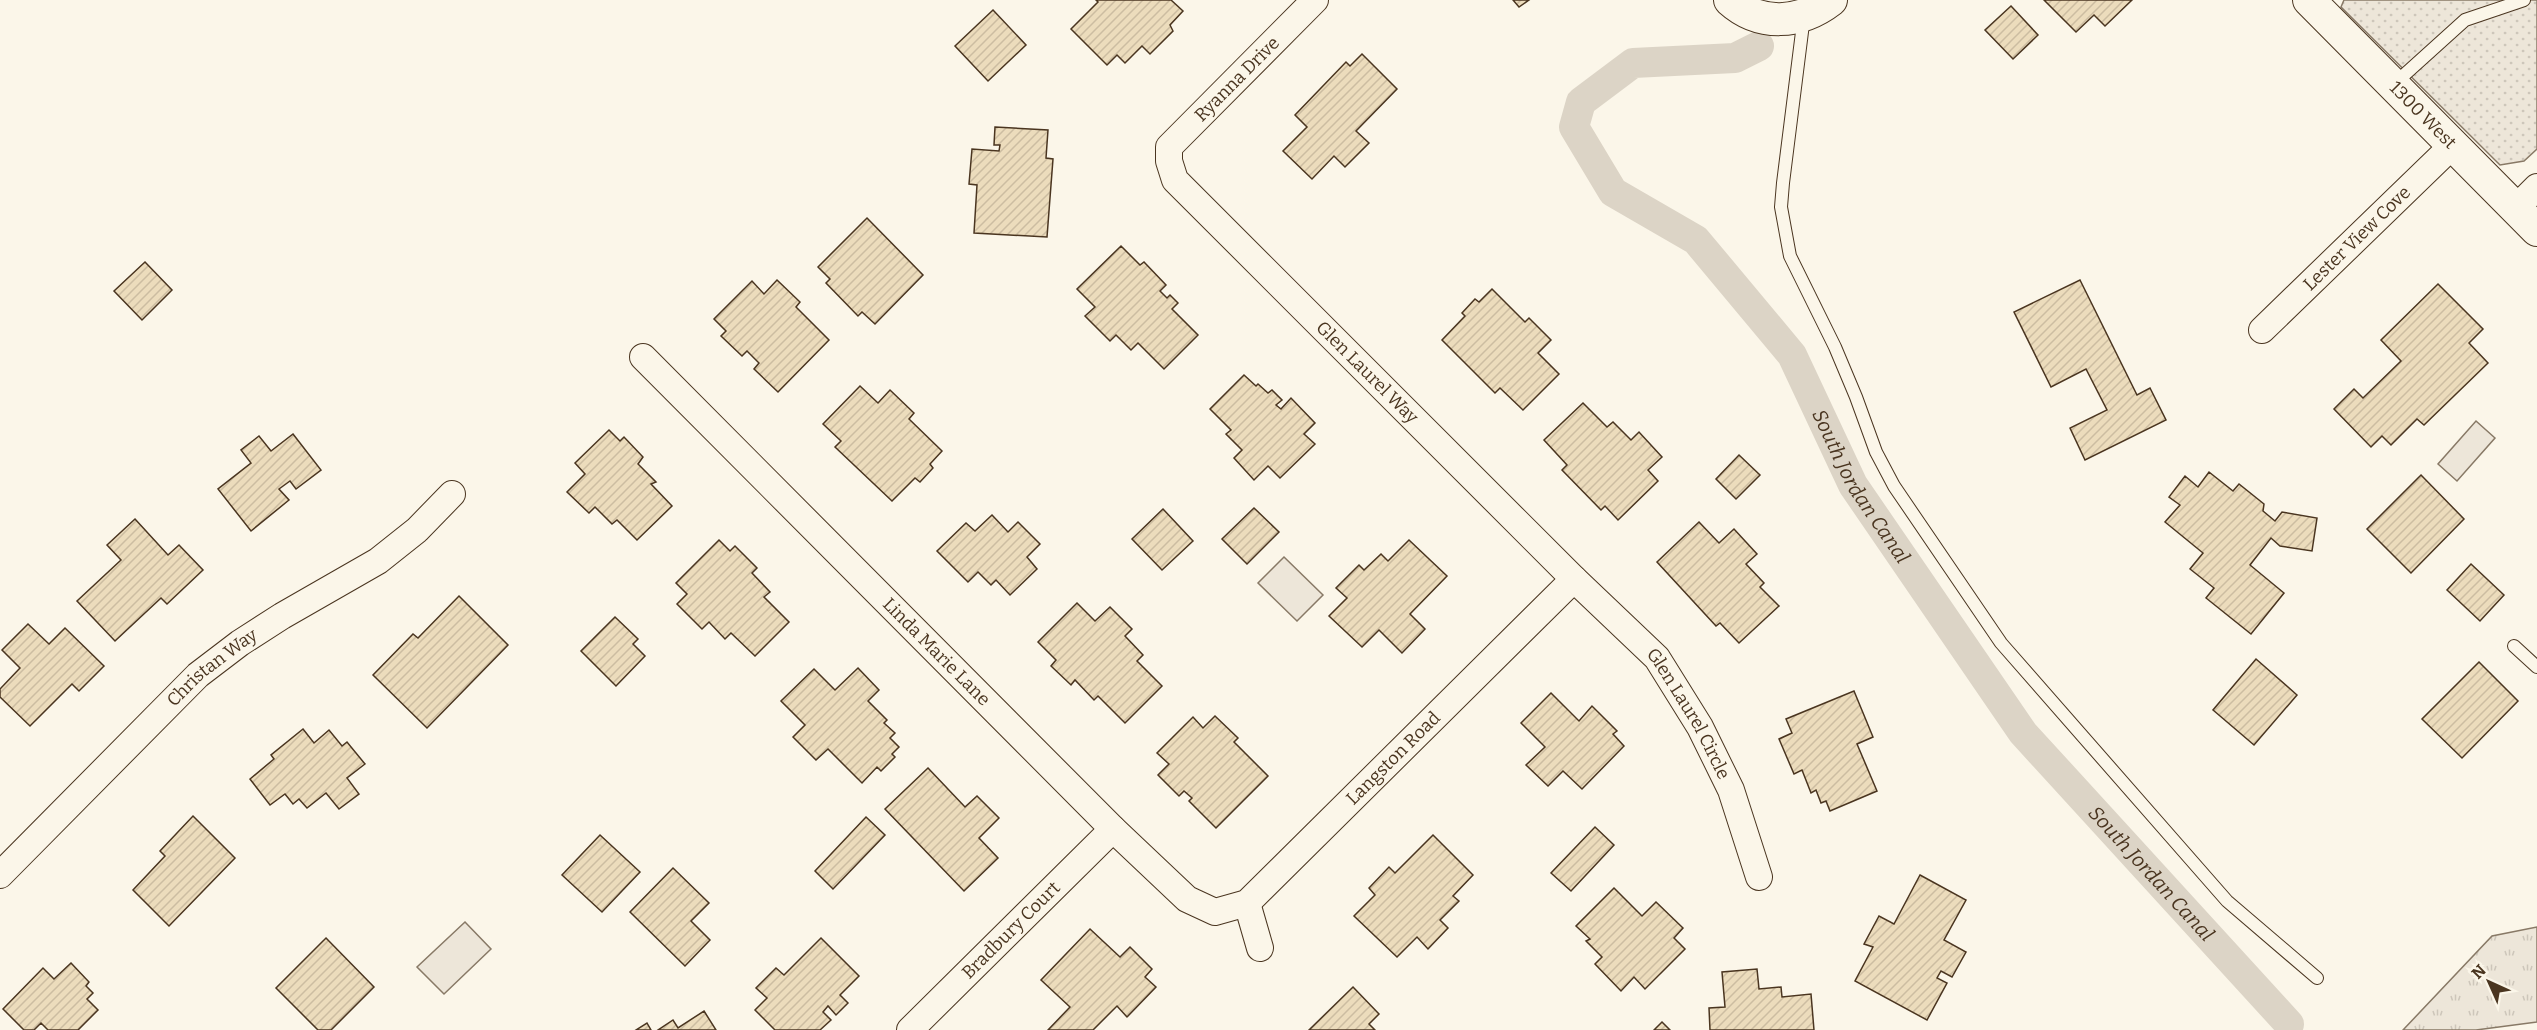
<svg xmlns="http://www.w3.org/2000/svg" width="2537" height="1030" font-family="Bitter,serif">
<style>
.grass{fill:url(#grass-tufts);stroke:#887966;stroke-width:1.5}
.park{fill:url(#park-dots);stroke:#887966;stroke-width:1.5}
.garden{fill:#ede6d9;stroke:#887966;stroke-width:1.5}
.lines{fill:none;stroke-linecap:round;stroke-linejoin:round}
.canal{stroke:#dcd4c6;stroke-width:30}
.building{fill:url(#building-hatch);stroke:#4a3520;stroke-width:1.5}
.service-casing{stroke:#4a3520;stroke-width:14}
.minor-casing{stroke:#4a3520;stroke-width:28}
.tertiary-casing{stroke:#4a3520;stroke-width:34}
.service{stroke:#fbf6e9;stroke-width:12}
.minor{stroke:#fbf6e9;stroke-width:26}
.tertiary{stroke:#fbf6e9;stroke-width:32}
.labels{text-anchor:middle;stroke-width:4.5;stroke-linejoin:round;paint-order:stroke}
.street-label{font-size:18px;fill:#4a3520;stroke:#fbf6e9}
.water-label{font-size:20px;font-style:italic;fill:#4a3520;stroke:#fbf6e9}
</style>
<defs>
<pattern id="grass-tufts" width="24" height="20" patternUnits="userSpaceOnUse" patternTransform="scale(1.5)"><rect width="24" height="20" fill="#ede6d9"/><path d="M3 7l-1-3M5 7V3M7 7l1-3M15 17l-1-3M17 17v-4M19 17l1-3" fill="none" stroke="#cdc6ba"/></pattern>
<pattern id="park-dots" width="8" height="8" patternUnits="userSpaceOnUse" patternTransform="scale(1.5)"><rect width="8" height="8" fill="#ede6d9"/><path d="M2 2h.1M6 6h.1" fill="none" stroke="#cdc6ba" stroke-width="1.8" stroke-linecap="round"/></pattern>
<pattern id="building-hatch" width="6" height="6" patternUnits="userSpaceOnUse" patternTransform="scale(1.5)"><rect width="6" height="6" fill="#ecdcbc"/><path d="M-1 1l2-2M0 6l6-6M5 7l2-2" fill="none" stroke="#ccbda1"/></pattern>
</defs>
<rect width="100%" height="100%" fill="#fbf6e9"/>
<polygon class="grass" points="2537,927 2537,1022 2476,1030 2403,1030 2492,936"/>
<polygon class="park" points="2344,0 2537,0 2537,149 2524,161 2500,165 2341,7"/>
<g class="garden">
<polygon points="2476,421 2495,438 2457,481 2438,464"/>
<polygon points="1284,557 1323,595 1297,621 1258,583"/>
<polygon points="465,922 491,949 444,994 417,967"/>
</g>
<g class="lines">
<path class="canal" id="s1" d="M1759 46 1735 58 1633 63 1581 102 1574 127 1613 192 1696 240 1792 355 1853 485 2023 733 2289 1024"/>
</g>
<g class="building">
<polygon points="1096,0 1171,0 1183,11 1170,25 1173,31 1150,54 1142,46 1125,63 1117,55 1107,65 1071,29 1098,2"/>
<polygon points="1513,0 1529,0 1519,7"/>
<polygon points="2044,0 2132,0 2105,26 2094,15 2076,32"/>
<polygon points="2011,6 2038,35 2013,59 1985,30"/>
<polygon points="993,10 1026,45 988,81 955,46"/>
<polygon points="1362,54 1397,89 1356,131 1369,143 1345,167 1334,156 1312,179 1283,151 1307,127 1295,115 1346,62 1350,66"/>
<polygon points="995,127 1048,130 1046,158 1053,159 1047,237 974,233 977,185 969,184 972,149 999,151 1000,145 994,145"/>
<polygon points="867,218 923,275 875,324 862,312 858,316 826,283 830,279 818,267"/>
<polygon points="1121,246 1140,265 1144,262 1166,285 1160,291 1167,298 1170,295 1178,303 1172,309 1198,335 1164,369 1138,343 1131,350 1116,335 1110,341 1085,316 1095,307 1077,289"/>
<polygon points="145,262 172,290 142,320 114,291"/>
<polygon points="777,280 800,302 796,307 829,340 778,392 754,369 759,363 747,351 742,356 721,336 726,331 714,319 752,281 764,294"/>
<polygon points="2080,280 2137,395 2150,388 2166,420 2085,460 2070,428 2107,410 2086,369 2051,387 2014,312"/>
<polygon points="2438,284 2483,329 2469,343 2488,363 2424,425 2417,419 2391,445 2382,436 2371,447 2334,409 2354,389 2363,398 2401,361 2381,340"/>
<polygon points="1492,289 1525,322 1529,318 1551,340 1538,353 1559,374 1523,410 1500,388 1495,393 1442,340 1465,316 1462,313 1475,299 1479,302"/>
<polygon points="1244,375 1256,386 1258,384 1268,393 1272,390 1282,400 1276,405 1281,409 1291,398 1315,423 1304,434 1315,444 1280,478 1268,466 1254,480 1234,458 1242,450 1226,434 1231,430 1210,409"/>
<polygon points="860,386 878,403 890,390 914,413 909,419 942,451 930,464 933,468 920,482 915,478 892,501 835,447 841,441 823,424"/>
<polygon points="1583,403 1607,427 1613,422 1631,440 1639,432 1662,457 1648,470 1658,481 1618,520 1605,506 1601,510 1562,470 1567,465 1544,440"/>
<polygon points="609,430 620,441 624,437 643,457 638,464 656,482 651,484 672,506 637,540 617,520 612,524 595,507 589,513 567,492 585,474 575,463"/>
<polygon points="293,434 321,470 296,489 290,481 279,489 289,500 251,531 218,489 251,463 241,450 259,436 271,451"/>
<polygon points="1739,455 1760,475 1736,499 1716,479"/>
<polygon points="2209,472 2233,491 2239,484 2264,504 2263,511 2275,521 2282,512 2317,518 2312,551 2280,546 2271,538 2250,565 2284,593 2251,634 2206,598 2214,588 2190,569 2203,553 2165,522 2180,505 2169,497 2185,476 2198,487"/>
<polygon points="2421,475 2464,519 2411,573 2367,529"/>
<polygon points="1254,508 1279,532 1247,564 1222,539"/>
<polygon points="1163,509 1193,541 1162,570 1132,539"/>
<polygon points="992,515 1008,532 1018,522 1040,544 1027,557 1037,569 1010,595 996,580 991,585 978,572 968,582 937,551 966,523 975,531"/>
<polygon points="135,519 168,555 179,545 203,570 167,604 161,598 115,641 77,601 121,560 107,545"/>
<polygon points="1699,522 1719,543 1734,529 1757,554 1746,564 1764,583 1760,587 1779,606 1739,643 1720,623 1716,626 1657,562"/>
<polygon points="719,540 730,551 735,546 757,568 752,573 770,592 764,597 789,622 755,656 731,633 725,639 709,622 702,629 677,604 687,594 676,583"/>
<polygon points="1409,540 1447,576 1410,614 1425,629 1402,653 1379,630 1362,647 1329,616 1347,598 1336,588 1359,565 1364,570 1381,554 1388,561"/>
<polygon points="2471,564 2504,595 2480,621 2447,590"/>
<polygon points="459,596 508,645 427,728 373,675 413,634 418,638"/>
<polygon points="1077,603 1095,621 1110,607 1132,629 1125,636 1143,655 1137,661 1162,686 1125,723 1098,696 1094,700 1075,680 1071,685 1051,666 1056,660 1038,642"/>
<polygon points="615,617 638,639 633,644 645,656 616,686 581,651"/>
<polygon points="28,624 49,644 65,628 104,666 79,691 72,684 30,726 0,697 0,689 20,668 2,650"/>
<polygon points="2256,659 2297,695 2254,745 2213,710"/>
<polygon points="2479,662 2518,701 2462,758 2422,719"/>
<polygon points="858,668 879,690 868,701 887,720 884,723 895,733 890,738 899,747 892,754 895,757 881,771 877,767 862,783 828,749 816,760 793,737 805,725 781,701 814,669 835,690"/>
<polygon points="1854,691 1873,737 1857,744 1877,791 1830,811 1826,801 1821,803 1816,790 1811,793 1802,770 1794,774 1779,739 1792,733 1786,719"/>
<polygon points="1551,693 1579,721 1592,706 1617,731 1613,734 1624,746 1582,789 1563,771 1548,786 1526,765 1545,747 1521,723"/>
<polygon points="1215,716 1238,738 1234,742 1268,776 1216,828 1189,801 1192,798 1184,791 1179,796 1158,775 1169,764 1157,753 1193,717 1203,728"/>
<polygon points="303,729 314,743 329,730 342,746 347,742 365,764 347,778 359,794 339,809 326,793 307,808 299,799 293,804 285,794 270,805 250,779 274,759 271,755"/>
<polygon points="928,768 965,807 977,796 999,818 979,838 998,858 964,891 885,809"/>
<polygon points="193,816 235,858 169,926 133,890 165,856 160,851"/>
<polygon points="866,817 885,835 833,889 815,871"/>
<polygon points="1595,827 1614,845 1571,891 1551,873"/>
<polygon points="600,835 640,872 602,912 562,875"/>
<polygon points="1433,835 1473,875 1453,896 1459,901 1440,920 1448,928 1428,949 1417,937 1397,957 1354,916 1375,895 1369,888 1389,867 1395,873"/>
<polygon points="673,868 709,903 691,921 710,940 685,966 630,912"/>
<polygon points="1920,875 1966,900 1944,940 1966,952 1952,977 1941,971 1937,978 1947,983 1927,1020 1855,981 1873,947 1864,944 1879,916 1894,924"/>
<polygon points="1614,888 1642,916 1656,902 1683,928 1674,938 1685,949 1645,989 1634,977 1621,991 1595,964 1602,957 1586,941 1590,939 1576,926"/>
<polygon points="1090,929 1120,957 1130,947 1152,969 1145,977 1156,987 1127,1017 1117,1006 1093,1030 1048,1030 1070,1007 1041,980"/>
<polygon points="326,938 374,987 331,1030 318,1030 276,988"/>
<polygon points="821,938 859,976 840,995 848,1003 836,1015 828,1006 823,1012 831,1020 820,1030 775,1030 755,1010 767,998 756,988 776,968 784,975"/>
<polygon points="71,963 89,982 86,986 93,993 87,999 98,1010 78,1030 48,1030 41,1023 34,1030 24,1030 3,1009 43,968 54,979"/>
<polygon points="1757,969 1759,989 1781,987 1782,997 1811,994 1814,1030 1710,1030 1709,1008 1725,1007 1722,972"/>
<polygon points="1353,987 1379,1014 1369,1024 1375,1030 1309,1030"/>
<polygon points="704,1011 716,1030 658,1030 673,1020 678,1028"/>
<polygon points="1662,1022 1670,1030 1654,1030"/>
<polygon points="647,1023 651,1030 636,1030"/>
</g>
<g class="lines">
<defs>
<g id="service">
<polyline points="1804,16 1783,183 1781,207 1790,256 1835,347 1856,397 1876,452 1894,486 2001,643 2227,901 2317,978"/>
<polyline points="2393,85 2465,20 2524,0"/>
<polyline points="2514,646 2537,667"/>
</g>
<g id="minor">
<path id="s2" d="M1315 0 1169 147V161L1175 180 1574 579 1657 658 1700 727 1731 790 1759 877"/>
<polyline points="2515,209 2537,187"/>
<path id="s3" d="M2262 330 2452 146"/>
<path id="s4" d="M643 357 1113 829 1187 899 1215 912 1247 903 1574 579"/>
<path id="s5" d="M0 875 198 675 240 643 282 616 378 561 417 530 452 494"/>
<polyline points="1247,903 1260,948"/>
<path id="s6" d="M910 1030 1113 829"/>
</g>
<g id="tertiary">
<path d="M1730 0C1760 27 1800 24 1831 0"/>
<path id="s7" d="M2309 0 2537 230"/>
</g>
</defs>
<use href="#service" class="service-casing"/>
<use href="#minor" class="minor-casing"/>
<use href="#tertiary" class="tertiary-casing"/>
<use href="#service" class="service"/>
<use href="#minor" class="minor"/>
<use href="#tertiary" class="tertiary"/>
</g>
<g class="labels">
<g class="street-label">
<text transform="translate(1237 79) rotate(-45)" y="6">Ryanna Drive</text>
<text dy="6" stroke="none"><textPath href="#s7" startOffset="162">1300 West</textPath></text>
<text dy="6" stroke="none"><textPath href="#s3" startOffset="132">Lester View Cove</textPath></text>
<text dy="6" stroke="none"><textPath href="#s2" startOffset="513">Glen Laurel Way</textPath></text>
<text dy="6" stroke="none"><textPath href="#s4" startOffset="416">Linda Marie Lane</textPath></text>
<text dy="6" stroke="none"><textPath href="#s5" startOffset="297">Christan Way</textPath></text>
<text dy="6" stroke="none"><textPath href="#s2" startOffset="984">Glen Laurel Circle</textPath></text>
<text dy="6" stroke="none"><textPath href="#s4" startOffset="1038">Langston Road</textPath></text>
<text dy="6" stroke="none"><textPath href="#s6" startOffset="142">Bradbury Court</textPath></text>
</g>
<g class="water-label">
<text dy="7" stroke="none"><textPath href="#s1" startOffset="690">South Jordan Canal</textPath></text>
<text dy="7" stroke="none"><textPath href="#s1" startOffset="1176">South Jordan Canal</textPath></text>
</g>
</g>
<g transform="translate(2489 982) rotate(315)" stroke="#fbf6e9" stroke-width="4.5" paint-order="stroke">
<path d="M0-4.5L10 22L0 15L-10 22Z" fill="#4a3520"/>
<text y="-9" font-size="16" font-weight="bold" text-anchor="middle" fill="#4a3520">N</text>
</g>
</svg>
